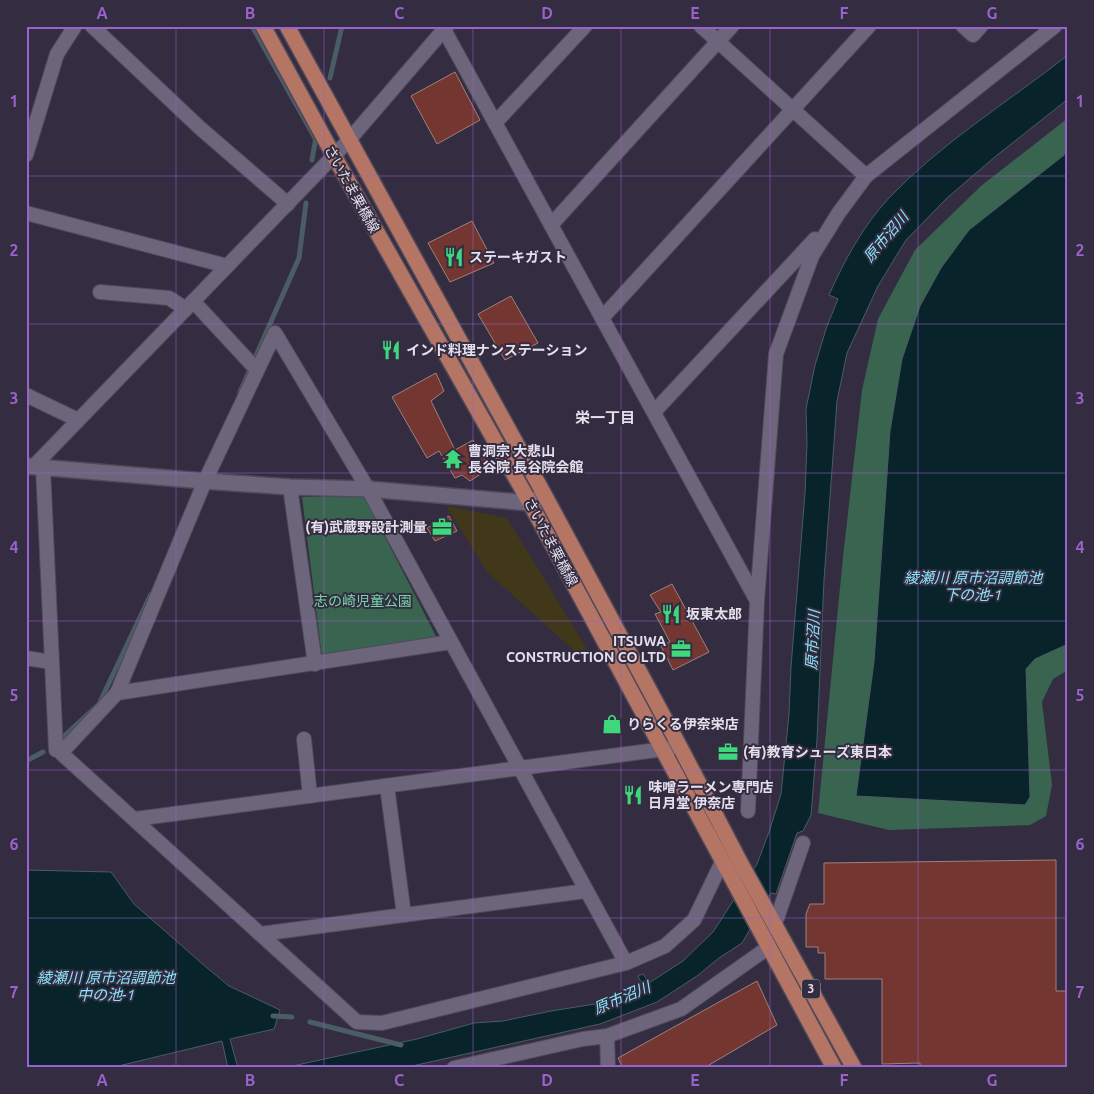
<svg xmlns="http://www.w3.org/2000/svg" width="1094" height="1094" font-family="Ubuntu,'Noto Sans JP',sans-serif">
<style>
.green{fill:#39644f}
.sand{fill:#403818}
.water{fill:#08242a;stroke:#4a5c64}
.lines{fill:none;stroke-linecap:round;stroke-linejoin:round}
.stream{stroke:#4a5c64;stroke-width:5}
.building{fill:#733630;stroke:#9e817d}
.street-casing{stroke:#504959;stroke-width:16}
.secondary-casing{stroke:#504959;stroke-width:18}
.primary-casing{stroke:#504959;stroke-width:18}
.street{stroke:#6d657b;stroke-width:14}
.secondary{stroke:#6d657b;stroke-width:15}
.primary{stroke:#b47564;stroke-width:15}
.grid{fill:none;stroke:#9a62cc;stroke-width:1;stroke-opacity:0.55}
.labels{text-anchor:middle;stroke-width:4;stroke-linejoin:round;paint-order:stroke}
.shield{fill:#342c40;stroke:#afa9b8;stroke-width:1}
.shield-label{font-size:12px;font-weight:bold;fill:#e4dfec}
.street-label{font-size:14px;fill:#e4dfec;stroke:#342c40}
.poi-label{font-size:14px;font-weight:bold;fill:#e4dfec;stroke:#342c40;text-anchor:start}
.park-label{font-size:14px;fill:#72d6a7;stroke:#342c40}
.water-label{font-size:15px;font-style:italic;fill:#88e5fa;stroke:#342c40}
.neighbourhood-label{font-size:15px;font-weight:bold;fill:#e4dfec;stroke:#342c40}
.neatline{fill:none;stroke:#9a62cc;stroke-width:2}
.grid-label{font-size:16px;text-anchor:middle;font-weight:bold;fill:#9a62cc}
</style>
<rect width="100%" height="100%" fill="#342c40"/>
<g class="green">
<polygon points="1068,118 1068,152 969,230 941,268 920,306 902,359 890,431 874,662 856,796 1030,797 1026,669 1035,659 1068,644 1068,670 1053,679 1042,702 1052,785 1046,816 1030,825 889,830 818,813 843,557 862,390 878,319 915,250 981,186"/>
<polygon points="364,496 438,640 322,657 302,497"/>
</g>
<polygon class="sand" points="446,506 507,518 589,652 581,657 487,572"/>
<g class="water">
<path d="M1068 55V99L996 156 947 198 906 240 878 286 847 353 837 401 824 580 817 740 811 815 803 831 797 833 776 894 771 893 742 943 719 958 697 976 657 1002 600 1024 403 1068H283L417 1039 474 1023 503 1021 551 1011 601 1003 643 986 638 976 643 974 649 983 683 961 713 932 757 864 769 832 781 794 789 714 791 667 805 493 807 443 806 409 815 365 827 326 838 299 829 295C844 261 863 226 889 198 941 143 1008 102 1068 55Z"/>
<polygon points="1068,152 1068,644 1035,659 1026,669 1030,797 1025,805 856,796 874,662 890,431 902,359 920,306 941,268 969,230"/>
<polygon points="26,870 111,872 134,904 206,967 229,986 280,1010 274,1029 230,1039 238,1068 228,1068 222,1041 110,1068 26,1068"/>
</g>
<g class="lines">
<g class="stream">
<polyline points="252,26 315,138"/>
<polyline points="330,78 342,26"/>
<polyline points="312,160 316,137"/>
<polyline points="240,392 299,258 306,203"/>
<polyline points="63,737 99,704 151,594"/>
<polyline points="26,761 43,752"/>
<polyline points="273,1016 292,1017"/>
<polyline points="310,1022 401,1045"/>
</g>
</g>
<g class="building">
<polygon points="455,72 480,120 437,144 411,96"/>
<polygon points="472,221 494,263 450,282 428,243"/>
<polygon points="511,296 538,343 505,360 478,314"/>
<polygon points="436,373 444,391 431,401 455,450 473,440 490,468 470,481 462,475 455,478 439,451 427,458 392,397"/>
<polygon points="449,516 457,531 435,541 427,528"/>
<polygon points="672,584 709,652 673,670 661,646 670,642 655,614 661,612 650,595"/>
<polygon points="1056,860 1056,991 1068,991 1068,1068 920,1068 920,1063 882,1064 882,979 825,979 825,953 818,953 818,947 806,947 806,914 810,904 824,904 824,863"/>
<polygon points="757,981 777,1025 704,1068 623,1068 618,1058"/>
</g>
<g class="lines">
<defs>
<g id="street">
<polyline points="92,26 200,128 288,204"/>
<polyline points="442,26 757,601"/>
<polyline points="701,26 866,176"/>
<polyline points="963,26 973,35 981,26"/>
<polyline points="495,123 585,26"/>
<polyline points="26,155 57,54 75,26"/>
<polyline points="26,213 227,266"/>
<polyline points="551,225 732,26"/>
<polyline points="100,292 169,298 186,309"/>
<polyline points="193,301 257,370"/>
<polyline points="602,318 869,26"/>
<polyline points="26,395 78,420"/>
<polyline points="654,412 815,239"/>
<polyline points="33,467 349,140 447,26"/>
<polyline points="43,467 56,750"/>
<polyline points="290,487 315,664"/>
<polyline points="26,658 51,662"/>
<polyline points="117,693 451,642"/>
<polyline points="304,739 310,796"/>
<polyline points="387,786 404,915"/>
<polyline points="748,811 757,601 776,354 812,256 838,214 866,176 1055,26"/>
<polyline points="135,819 672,748"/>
<polyline points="775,924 803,843"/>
<polyline points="260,934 586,891"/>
<polyline points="626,963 368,489 275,333 205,481 117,693 61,753 357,1022 382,1023 626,963 665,946 694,920 722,862"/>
<polyline points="454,1068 583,1039 607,1036"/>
<polyline points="608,1068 607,1036 681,1009 769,947"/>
</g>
<polyline id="secondary" points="26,466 204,481 290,487 368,489 530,503 539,497"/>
<g id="primary">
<polyline points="263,26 334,156 530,503 834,1068"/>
<polyline points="287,26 544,494 680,747 740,862 854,1068"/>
</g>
</defs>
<use href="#street" class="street-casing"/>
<use href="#secondary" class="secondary-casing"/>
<use href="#primary" class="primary-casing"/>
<use href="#street" class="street"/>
<use href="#secondary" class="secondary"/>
<use href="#primary" class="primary"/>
</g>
<path class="grid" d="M176 26V1068M324 26V1068M473 26V1068M621 26V1068M770 26V1068M918 26V1068M26 176H1068M26 324H1068M26 473H1068M26 621H1068M26 770H1068M26 918H1068"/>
<defs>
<symbol id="restaurant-bare" viewBox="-9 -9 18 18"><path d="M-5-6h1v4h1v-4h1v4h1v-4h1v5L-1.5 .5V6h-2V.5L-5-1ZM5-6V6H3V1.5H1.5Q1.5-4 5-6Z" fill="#3ed77d" stroke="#342c40" stroke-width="2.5" paint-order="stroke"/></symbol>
<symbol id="temple-bare" viewBox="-9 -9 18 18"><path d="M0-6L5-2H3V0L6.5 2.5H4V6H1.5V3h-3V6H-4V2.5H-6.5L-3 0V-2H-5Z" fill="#3ed77d" stroke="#342c40" stroke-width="2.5" paint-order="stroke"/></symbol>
<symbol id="office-bare" viewBox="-9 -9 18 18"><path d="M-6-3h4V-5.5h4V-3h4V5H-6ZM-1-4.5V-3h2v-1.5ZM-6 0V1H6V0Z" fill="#3ed77d" stroke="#342c40" stroke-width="2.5" paint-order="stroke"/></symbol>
<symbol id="shop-bare" viewBox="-9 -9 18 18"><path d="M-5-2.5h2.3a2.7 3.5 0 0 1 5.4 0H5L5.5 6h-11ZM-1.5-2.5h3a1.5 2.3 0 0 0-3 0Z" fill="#3ed77d" stroke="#342c40" stroke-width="2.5" paint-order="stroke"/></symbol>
</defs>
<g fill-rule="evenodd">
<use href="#restaurant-bare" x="440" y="243" width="28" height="28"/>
<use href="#restaurant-bare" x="377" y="336" width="28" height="28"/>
<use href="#temple-bare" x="439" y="445" width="28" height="28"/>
<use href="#office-bare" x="428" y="513" width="28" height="28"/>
<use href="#restaurant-bare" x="657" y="600" width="28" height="28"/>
<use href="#office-bare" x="667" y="635" width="28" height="28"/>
<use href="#shop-bare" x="598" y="710" width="28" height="28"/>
<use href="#office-bare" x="714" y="738" width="28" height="28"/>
<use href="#restaurant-bare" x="619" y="781" width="28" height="28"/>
</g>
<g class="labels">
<rect class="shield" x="802" y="979.5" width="18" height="19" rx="4"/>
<g class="shield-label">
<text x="811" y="993">3</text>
</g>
<g class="street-label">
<text transform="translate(352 189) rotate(61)" y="5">さいたま栗橋線</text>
<text transform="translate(551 542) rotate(62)" y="5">さいたま栗橋線</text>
</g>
<g class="poi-label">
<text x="469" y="262">ステーキガスト</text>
<text x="406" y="355">インド料理ナンステーション</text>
<text x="468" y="456">曹洞宗 大悲山<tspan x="468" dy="16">長谷院 長谷院会館</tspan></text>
<text x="427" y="532" text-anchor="end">(有)武蔵野設計測量</text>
<text x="686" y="619">坂東太郎</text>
<text x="666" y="646" text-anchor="end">ITSUWA<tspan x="666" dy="16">CONSTRUCTION CO LTD</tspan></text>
<text x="627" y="729">りらくる伊奈栄店</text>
<text x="743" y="757">(有)教育シューズ東日本</text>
<text x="648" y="792">味噌ラーメン専門店<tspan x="648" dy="16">日月堂 伊奈店</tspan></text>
</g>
<g class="park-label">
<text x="363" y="606">志の崎児童公園</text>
</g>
<g class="water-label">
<text transform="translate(886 237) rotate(-50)" y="5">原市沼川</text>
<text x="973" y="583">綾瀬川 原市沼調節池<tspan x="973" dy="17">下の池-1</tspan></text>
<text transform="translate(813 640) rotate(-87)" y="5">原市沼川</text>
<text x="106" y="983">綾瀬川 原市沼調節池<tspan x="106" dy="17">中の池-1</tspan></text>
<text transform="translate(622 998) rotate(-23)" y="5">原市沼川</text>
</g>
<g class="neighbourhood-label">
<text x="605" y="423">栄一丁目</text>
</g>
</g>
<rect width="1094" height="1094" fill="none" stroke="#342c40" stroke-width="55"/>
<rect x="28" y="28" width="1038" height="1038" class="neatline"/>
<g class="grid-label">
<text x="102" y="19">A</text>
<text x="250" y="19">B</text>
<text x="399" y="19">C</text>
<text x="547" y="19">D</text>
<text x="695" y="19">E</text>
<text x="844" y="19">F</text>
<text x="992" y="19">G</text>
<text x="14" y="107">1</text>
<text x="1080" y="107">1</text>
<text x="14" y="256">2</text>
<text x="1080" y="256">2</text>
<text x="14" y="404">3</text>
<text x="1080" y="404">3</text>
<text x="14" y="553">4</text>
<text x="1080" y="553">4</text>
<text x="14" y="701">5</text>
<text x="1080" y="701">5</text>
<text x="14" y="850">6</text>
<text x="1080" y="850">6</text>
<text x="14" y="998">7</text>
<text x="1080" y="998">7</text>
<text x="102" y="1086">A</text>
<text x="250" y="1086">B</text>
<text x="399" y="1086">C</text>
<text x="547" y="1086">D</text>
<text x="695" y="1086">E</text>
<text x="844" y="1086">F</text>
<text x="992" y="1086">G</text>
</g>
</svg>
